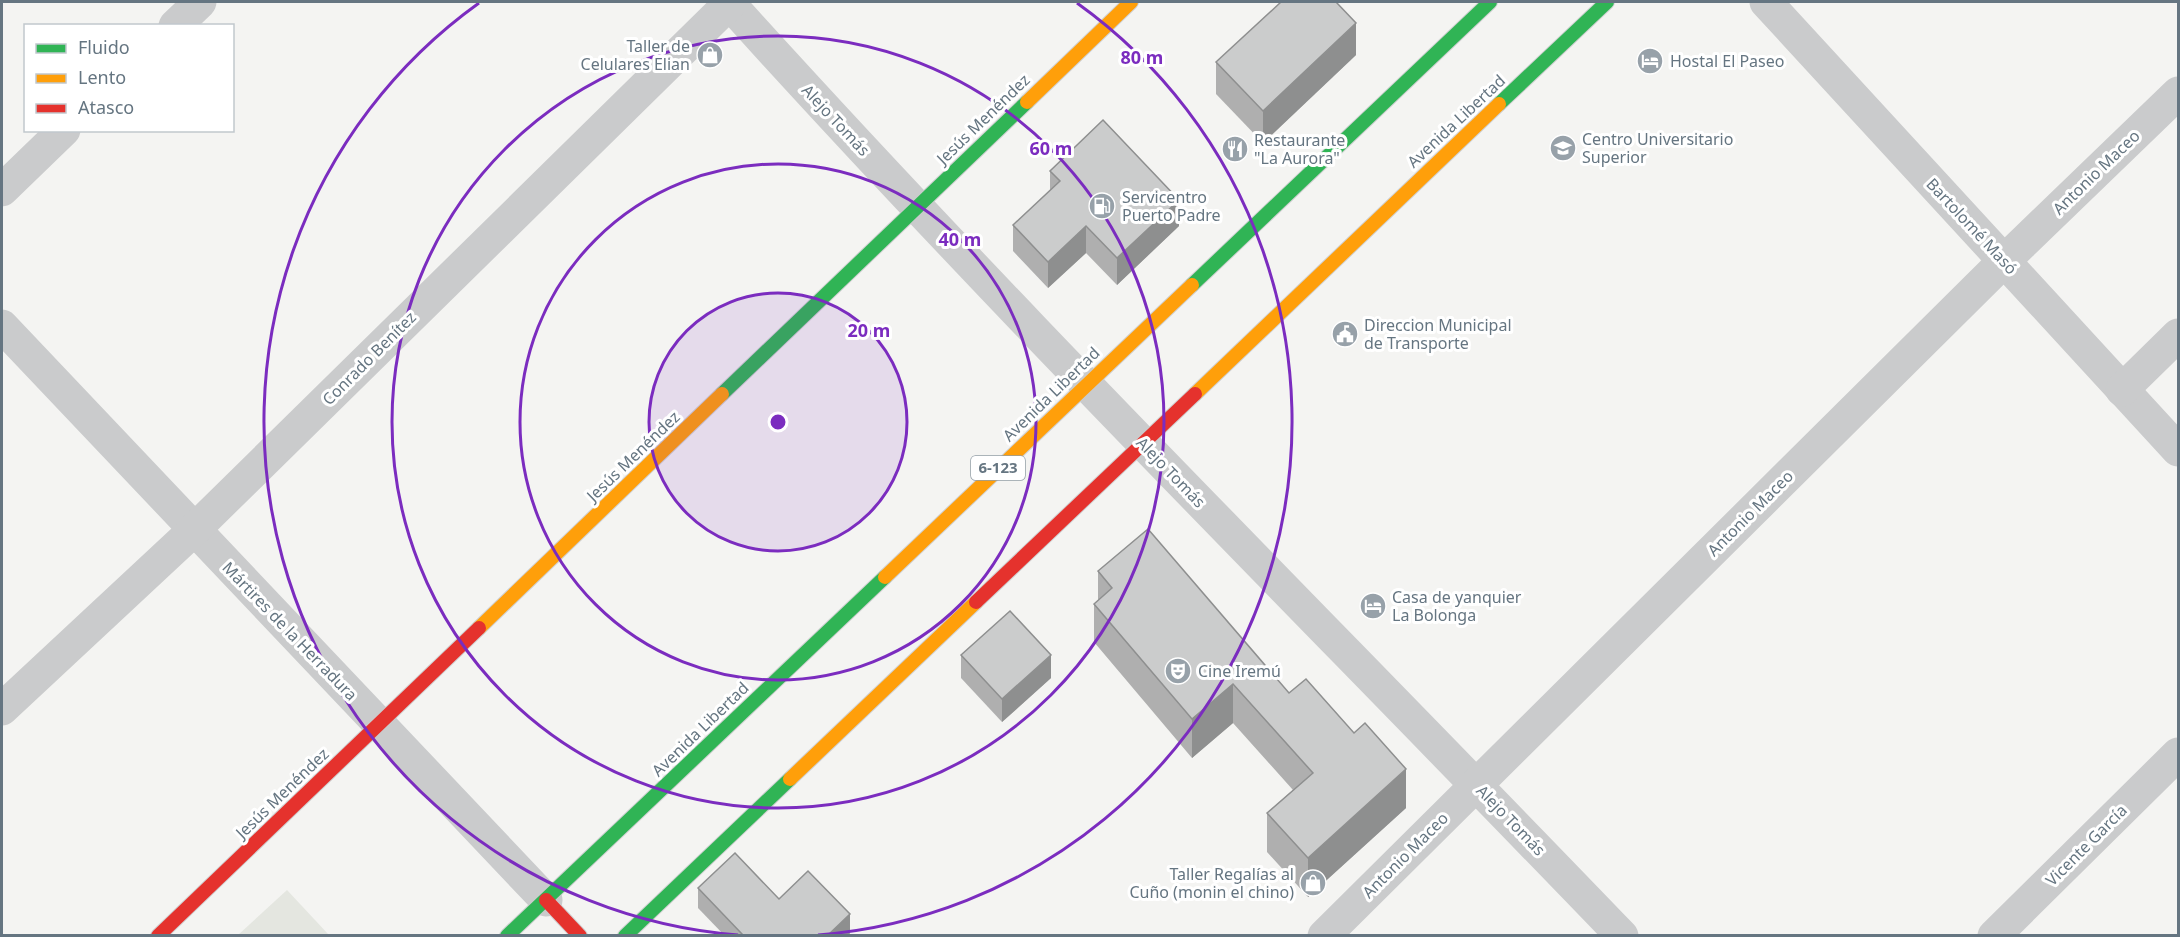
<svg xmlns="http://www.w3.org/2000/svg" width="2180" height="937" font-family="'Noto Sans',sans-serif">
<style>
.green{fill:#e4e6e0}
.lines{fill:none;stroke-linecap:round;stroke-linejoin:round}
.fast-casing{stroke:#d0d1d2;stroke-width:16}
.slow-casing{stroke:#d0d1d2;stroke-width:16}
.jam-casing{stroke:#d0d1d2;stroke-width:16}
.street{stroke:#cacbcc;stroke-width:33}
.fast{stroke:#30b455;stroke-width:14}
.slow{stroke:#ff9f0a;stroke-width:14}
.jam{stroke:#e5322d;stroke-width:14}
.wall{fill:#afafaf}
.shaded-wall{fill:#8e8f8f}
.building{fill:#cbcccc;stroke:#8e8f8f;stroke-width:1.5}
.ring{fill:none;stroke:#7b2cbf;stroke-width:3}
.labels{text-anchor:middle;stroke-width:6;stroke-linejoin:round;paint-order:stroke}
.shield{fill:#fff;stroke:#939ea7;stroke-width:1.5}
.shield-label{font-size:15px;font-weight:bold;fill:#657581}
.poi-label{font-size:16px;fill:#657581;stroke:#fff;text-anchor:start}
.street-label{font-size:16px;fill:#657581;stroke:#fff}
.centre{fill:#7b2cbf;stroke:#fff;stroke-width:3}
.ring-label{font-size:18px;text-anchor:middle;font-weight:bold;fill:#7b2cbf;stroke:#fff;stroke-width:6;stroke-linejoin:round;paint-order:stroke}
</style>
<rect width="100%" height="100%" fill="#f4f4f2"/>
<polygon class="green" points="287,890 329,935 238,935"/>
<g class="lines">
<defs>
<g id="fast">
<polyline points="1499,104 1607,2"/>
<polyline points="1192,285 1490,2"/>
<polyline points="722,394 1027,102"/>
<polyline points="507,936 885,577"/>
<polyline points="625,936 790,779"/>
</g>
<g id="slow">
<polyline points="1027,102 1131,2"/>
<polyline points="1195,394 1499,104"/>
<polyline points="885,577 1192,285"/>
<polyline points="479,628 722,394"/>
<polyline points="790,779 976,602"/>
</g>
<g id="jam">
<polyline points="976,602 1195,394"/>
<polyline points="546,900 580,936"/>
<polyline points="158,936 479,628"/>
</g>
</defs>
<use href="#fast" class="fast-casing"/>
<use href="#slow" class="slow-casing"/>
<use href="#jam" class="jam-casing"/>
<g class="street">
<path d="M728 2C1017 322 1323 625 1622 936"/>
<polyline points="1766,2 2178,450"/>
<polyline points="175,26 200,2"/>
<polyline points="2,190 64,130"/>
<polyline points="2,326 546,900"/>
<polyline points="2122,390 2178,335"/>
<polyline points="2,709 194,530 731,2"/>
<polyline points="1324,936 2004,261 2178,93"/>
<polyline points="1994,936 2178,754"/>
</g>
<use href="#fast" class="fast"/>
<use href="#slow" class="slow"/>
<use href="#jam" class="jam"/>
</g>
<g class="wall">
<polygon points="1356,55 1263,143 1216,94 1216,62"/>
<polygon points="1050,171 1179,226 1117,285 1086,253 1048,288 1013,251 1013,225 1050,191"/>
<polygon points="1098,571 1289,693 1406,808 1308,897 1267,852 1267,813 1293,790 1233,723 1192,758 1094,642 1094,604 1098,600"/>
<polygon points="961,655 1051,678 1002,722 961,678"/>
<polygon points="698,888 779,899 850,933 848,936 725,936 698,908"/>
</g>
<g class="shaded-wall">
<polygon points="1356,23 1356,55 1263,143 1263,111"/>
<polygon points="1179,200 1179,226 1117,285 1117,258"/>
<polygon points="1086,226 1086,253 1048,288 1048,262"/>
<polygon points="1051,655 1051,678 1002,722 1002,699"/>
<polygon points="1233,684 1233,723 1192,758 1192,719"/>
<polygon points="1406,769 1406,808 1308,897 1308,858"/>
<polygon points="850,914 850,933 848,936 827,936"/>
</g>
<g class="building">
<polygon points="1281,2 1336,2 1356,23 1263,111 1216,62"/>
<polygon points="1103,120 1179,200 1117,258 1086,226 1048,262 1013,225 1060,181 1050,171"/>
<polygon points="1148,529 1289,693 1306,679 1354,733 1365,723 1406,769 1308,858 1267,813 1313,773 1233,684 1192,719 1094,604 1112,588 1098,571"/>
<polygon points="1010,611 1051,655 1002,699 961,655"/>
<polygon points="735,853 779,899 808,871 850,914 827,936 740,936 742,934 698,888"/>
</g>
<circle cx="778" cy="422" r="129" fill="#7b2cbf" fill-opacity=".12"/>
<g class="ring">
<circle cx="778" cy="422" r="129"/>
<circle cx="778" cy="422" r="258"/>
<circle cx="778" cy="422" r="386"/>
<path d="M738 935A515 515 0 0 1 479 3M1077 3A515 515 0 0 1 818 935"/>
</g>
<defs>
<symbol id="shop-disc" viewBox="-11 -11 22 22"><circle r="9.5" fill="#97a1a9" stroke="#fff"/><path d="M-5-2.5h2.3a2.7 3.5 0 0 1 5.4 0H5L5.5 6h-11ZM-1.5-2.5h3a1.5 2.3 0 0 0-3 0Z" fill="#fff"/></symbol>
<symbol id="hotel-disc" viewBox="-11 -11 22 22"><circle r="9.5" fill="#97a1a9" stroke="#fff"/><path d="M-6-4.5h1.5V1H6V5H4.5V3h-9V5H-6ZM-4 0a1.8 1.8 0 1 1 3.6 0ZM.5 0V-2.5h3Q6-2.5 6 0Z" fill="#fff"/></symbol>
<symbol id="university-disc" viewBox="-11 -11 22 22"><circle r="9.5" fill="#97a1a9" stroke="#fff"/><path d="M0-5L7-2L0 1L-7-2ZM-4 1L0 2.5L4 1V4Q0 6-4 4Z" fill="#fff"/></symbol>
<symbol id="restaurant-disc" viewBox="-11 -11 22 22"><circle r="9.5" fill="#97a1a9" stroke="#fff"/><path d="M-5-6h1v4h1v-4h1v4h1v-4h1v5L-1.5 .5V6h-2V.5L-5-1ZM5-6V6H3V1.5H1.5Q1.5-4 5-6Z" fill="#fff"/></symbol>
<symbol id="fuel-disc" viewBox="-11 -11 22 22"><circle r="9.5" fill="#97a1a9" stroke="#fff"/><path d="M-5.5-6h7V0h2V4h1.3V-2.5L3-4.5l.8-.8L6-3V5H2.5V1h-1V6h-7ZM-4.2-4.7v3.2H.2V-4.7Z" fill="#fff"/></symbol>
<symbol id="civic-disc" viewBox="-11 -11 22 22"><circle r="9.5" fill="#97a1a9" stroke="#fff"/><path d="M-.6-6.5H3V-4.5H.6V-3L4-1V1h2V6H-6V1h2V-1L-.6-3ZM-1.2 2.5V6h2.4V2.5Z" fill="#fff"/></symbol>
<symbol id="theatre-disc" viewBox="-11 -11 22 22"><circle r="9.5" fill="#97a1a9" stroke="#fff"/><path d="M-5-5.5Q0-4 5-5.5V0Q5 5 0 6Q-5 5-5 0ZM-3.3-2.5H-1v1.5H-3.3ZM1-2.5H3.3v1.5H1ZM-2.8 1Q0 5.5 2.8 1Z" fill="#fff"/></symbol>
</defs>
<g fill-rule="evenodd">
<use href="#shop-disc" x="695" y="40" width="30" height="30"/>
<use href="#hotel-disc" x="1635" y="46" width="30" height="30"/>
<use href="#university-disc" x="1548" y="133" width="30" height="30"/>
<use href="#restaurant-disc" x="1220" y="134" width="30" height="30"/>
<use href="#fuel-disc" x="1087" y="191" width="30" height="30"/>
<use href="#civic-disc" x="1330" y="319" width="30" height="30"/>
<use href="#hotel-disc" x="1358" y="591" width="30" height="30"/>
<use href="#theatre-disc" x="1163" y="656" width="30" height="30"/>
<use href="#shop-disc" x="1298" y="868" width="30" height="30"/>
</g>
<g class="labels">
<rect class="shield" x="971" y="456" width="54" height="24" rx="4.5"/>
<g class="shield-label">
<text x="998" y="473">6-123</text>
</g>
<g class="poi-label">
<text x="690" y="52" text-anchor="end">Taller de<tspan x="690" dy="18">Celulares Elian</tspan></text>
<text x="1670" y="67">Hostal El Paseo</text>
<text x="1582" y="145">Centro Universitario<tspan x="1582" dy="18">Superior</tspan></text>
<text x="1254" y="146">Restaurante<tspan x="1254" dy="18">"La Aurora"</tspan></text>
<text x="1122" y="203">Servicentro<tspan x="1122" dy="18">Puerto Padre</tspan></text>
<text x="1364" y="331">Direccion Municipal<tspan x="1364" dy="18">de Transporte</tspan></text>
<text x="1392" y="603">Casa de yanquier<tspan x="1392" dy="18">La Bolonga</tspan></text>
<text x="1198" y="677">Cine Iremú</text>
<text x="1294" y="880" text-anchor="end">Taller Regalías al<tspan x="1294" dy="18">Cuño (monin el chino)</tspan></text>
</g>
<g class="street-label">
<text transform="translate(983 119) rotate(-44)" y="6">Jesús Menéndez</text>
<text transform="translate(836 120) rotate(47)" y="6">Alejo Tomás</text>
<text transform="translate(1456 121) rotate(-43)" y="6">Avenida Libertad</text>
<text transform="translate(2096 172) rotate(-44)" y="6">Antonio Maceo</text>
<text transform="translate(1972 226) rotate(47)" y="6">Bartolomé Masó</text>
<text transform="translate(369 358) rotate(-45)" y="6">Conrado Benítez</text>
<text transform="translate(1051 394) rotate(-44)" y="6">Avenida Libertad</text>
<text transform="translate(633 456) rotate(-44)" y="6">Jesús Menéndez</text>
<text transform="translate(1171 472) rotate(46)" y="6">Alejo Tomás</text>
<text transform="translate(1750 513) rotate(-45)" y="6">Antonio Maceo</text>
<text transform="translate(290 631) rotate(46)" y="6">Mártires de la Herradura</text>
<text transform="translate(700 729) rotate(-44)" y="6">Avenida Libertad</text>
<text transform="translate(282 793) rotate(-44)" y="6">Jesús Menéndez</text>
<text transform="translate(1511 820) rotate(46)" y="6">Alejo Tomás</text>
<text transform="translate(2086 845) rotate(-45)" y="6">Vicente García</text>
<text transform="translate(1405 855) rotate(-45)" y="6">Antonio Maceo</text>
</g>
</g>
<circle cx="778" cy="422" r="9" class="centre"/>
<g class="ring-label">
<text x="1142" y="64">80 m</text>
<text x="1051" y="155">60 m</text>
<text x="960" y="246">40 m</text>
<text x="869" y="337">20 m</text>
</g>
<rect width="2180" height="937" fill="none" stroke="#657581" stroke-width="6"/>
<rect x="24" y="24" width="210" height="108" fill="#ffffff" stroke="#c1c8cd" stroke-width="1.5"/>
<rect x="36" y="44" width="30" height="9" fill="#30b455" stroke="#c1c8cd" stroke-width="1.5"/>
<text x="78" y="54" font-size="18" fill="#657581">Fluido</text>
<rect x="36" y="74" width="30" height="9" fill="#ff9f0a" stroke="#c1c8cd" stroke-width="1.5"/>
<text x="78" y="84" font-size="18" fill="#657581">Lento</text>
<rect x="36" y="104" width="30" height="9" fill="#e5322d" stroke="#c1c8cd" stroke-width="1.5"/>
<text x="78" y="114" font-size="18" fill="#657581">Atasco</text>
</svg>
